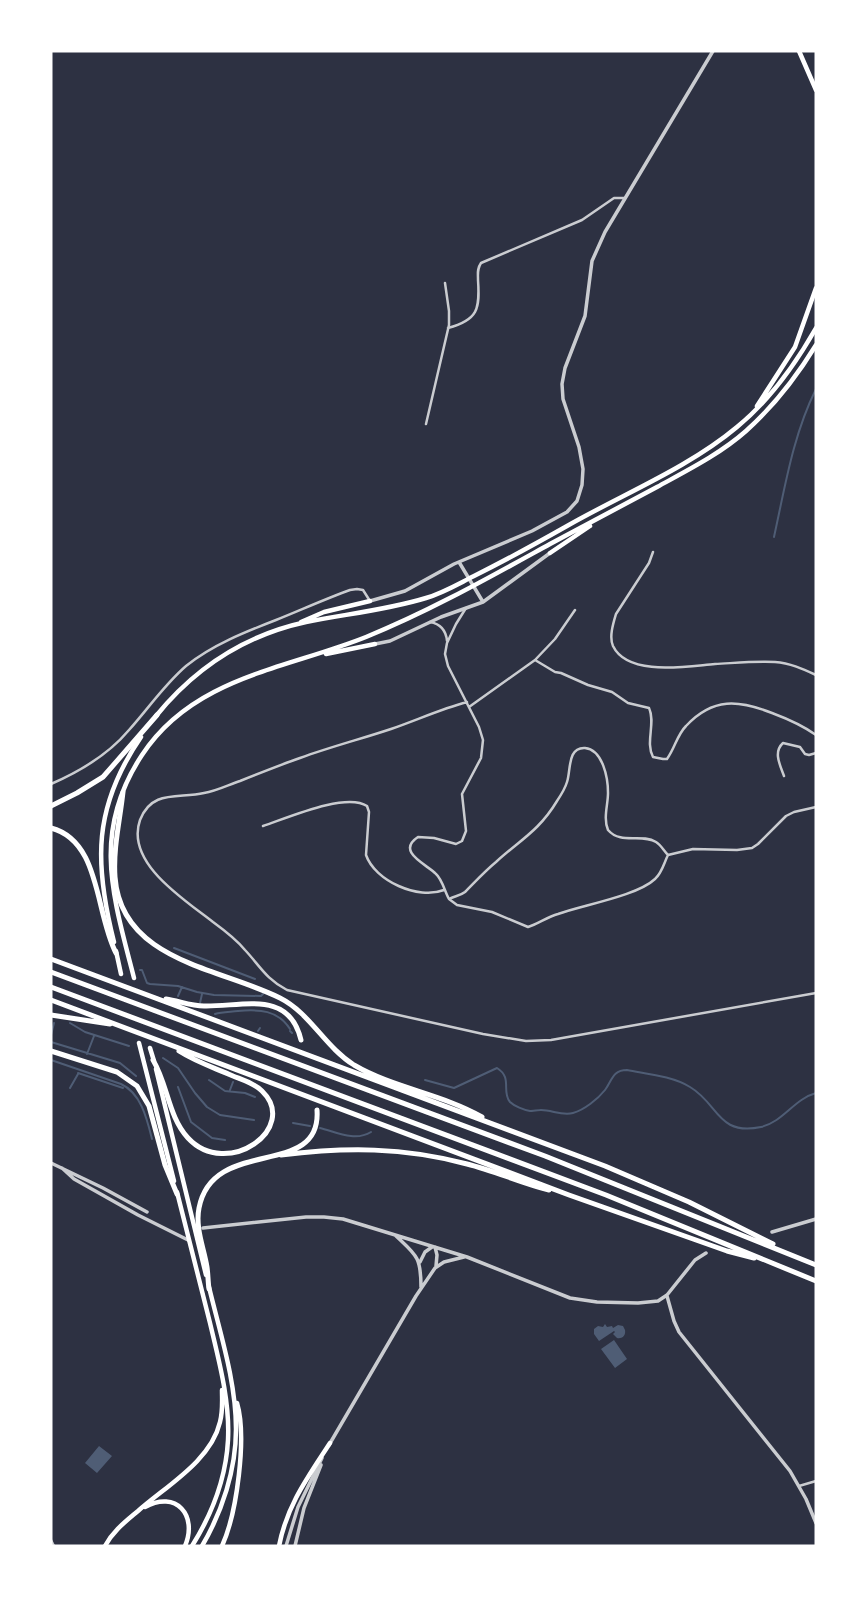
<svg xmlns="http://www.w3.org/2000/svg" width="867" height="1597" font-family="'Alegreya Sans',sans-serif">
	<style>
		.water { fill: #4f5d75 }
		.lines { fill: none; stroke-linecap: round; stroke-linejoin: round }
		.stream { stroke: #4f5d75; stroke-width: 2 }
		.minor { stroke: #caccd0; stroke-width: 2.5 }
		.tertiary { stroke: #caccd0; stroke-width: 3.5 }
		.trunk { stroke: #fff; stroke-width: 4.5 }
		.motorway { stroke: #fff; stroke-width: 5 }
	</style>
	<rect width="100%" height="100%" fill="#2d3142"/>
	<path class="water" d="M605 1324 607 1327 612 1326 613 1328 618 1325 623 1326 625 1330C626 1336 622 1339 617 1338L613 1334 615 1332 614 1331 599 1341 594 1334V1329L598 1326 603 1327Z
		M614 1340 627 1359 615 1368 601 1349Z
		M99 1446 112 1456 97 1473 85 1463Z"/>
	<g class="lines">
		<path class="stream" d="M774 537C785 487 793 435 816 389
			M174 948 255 979
			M140 970H142L147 983 150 984 178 986 197 992 214 995 261 996 263 994
			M178 996 182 987
			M200 1003 202 994
			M215 1014C222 1012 230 1012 238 1011 259 1009 278 1010 290 1029
			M70 1023 85 1032 129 1046
			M258 1031 260 1028
			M290 1031 292 1033
			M51 1035 54 1023
			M51 1042 120 1063 136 1076
			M87 1054 94 1036
			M163 1058 178 1068 195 1093 207 1107 220 1115 254 1120
			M51 1060 121 1084C141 1093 147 1119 152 1139
			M78 1073 123 1088
			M209 1080 225 1091 245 1093 255 1097
			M425 1080 454 1088 497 1068C513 1078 501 1091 510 1102 514 1106 524 1110 530 1111 532 1111 539 1110 541 1110 552 1110 562 1116 573 1113 584 1110 598 1099 605 1090 612 1081 612 1070 627 1070 647 1074 672 1076 690 1087 719 1104 717 1136 761 1127 783 1122 794 1099 816 1093
			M178 1087 191 1122 212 1138 225 1140
			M70 1088 78 1074
			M230 1090 233 1082
			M293 1123 310 1126
			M320 1128C336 1132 355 1142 371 1132"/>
		<path class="minor" d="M448 328C478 320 480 309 478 280 478 273 477 269 481 263L582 220 614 198H624
			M426 424 449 325V311L445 283
			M653 552 649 563 616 614C613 624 609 637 613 646 628 677 688 666 715 664 735 663 755 661 775 662 790 663 803 669 816 675
			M466 608 456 624 447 643 445 654 448 666 479 727 483 740 481 758 462 794 466 831 462 841 456 844 434 838 418 837C395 852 428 865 436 874 442 879 445 892 449 899 454 896 460 896 465 892 475 882 485 871 496 862 520 840 539 831 557 801 561 795 565 789 567 782 571 771 567 747 585 748 603 750 608 778 608 793 608 805 603 818 608 830 621 845 641 833 656 842 661 845 664 851 668 855L693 849 737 850 752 848 758 844 786 816 794 812 816 807
			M430 622C441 624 446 630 447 641
			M535 660 555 639 575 610
			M467 702C441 709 417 720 391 729 361 739 330 747 300 758 280 765 260 773 240 781 228 785 217 791 204 793 179 799 152 789 140 820 125 863 185 900 213 922 224 930 236 939 245 950 260 966 266 979 287 990L483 1034 526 1041 551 1040 816 993
			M469 707 535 660 555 672 561 673 588 685 612 692 628 703 649 708C656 723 645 742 653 757L663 759H667C675 748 677 735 686 726 713 697 739 700 772 713 788 719 802 725 816 735
			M784 776C780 765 773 752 783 743L800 747 805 754 809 755 816 753
			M51 784C81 771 108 755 129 730 148 709 164 685 186 666 212 645 245 632 276 620 301 610 325 599 350 590L357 589 363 590 370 601
			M263 826C287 818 346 792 367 806L369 812 366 855C375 881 418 900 444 890
			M449 899 457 905 492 912 528 927C538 924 547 917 558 914 583 905 637 896 655 879 662 873 664 863 668 855
			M799 1486 816 1481
			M51 1540 54 1546"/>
		<path class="tertiary" d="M459 562 483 602
			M370 601 405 591 454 564 532 531 567 512 577 501 582 485 583 469 579 447 563 399 562 384 565 368 585 316 592 261 605 232 713 51
			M375 644 390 641 441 617 483 602 550 553
			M51 1163 103 1188 147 1212
			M62 1168 74 1179 138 1215 188 1240
			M203 1228 306 1217H324L343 1219 467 1257 570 1298 597 1302 638 1303 658 1301 667 1295 695 1260 706 1253
			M772 1232 816 1219
			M395 1235C416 1255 421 1256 421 1287
			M435 1247 437 1255 436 1266
			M420 1262 425 1252 432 1247
			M667 1296 674 1321 679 1332 790 1471 806 1499 816 1523
			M329 1445 416 1296 435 1268 444 1262 464 1257
			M286 1546 298 1507 322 1458
			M295 1546 304 1508 321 1465"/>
		<path class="trunk" d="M799 51 816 90
			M757 406 795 347 816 288
			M550 553 590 526
			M301 622 324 612 370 601
			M326 654 375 644
			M156 716C195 668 246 635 306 622 346 614 387 610 426 598 443 593 458 584 474 576 506 560 537 543 567 526 623 494 688 468 737 427 770 400 795 365 816 328
			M114 942C94 863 93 807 141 737
			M116 951 121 974
			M134 978C113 896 91 832 142 755 193 677 286 669 366 637 430 611 490 577 550 544 586 525 621 506 657 487 688 470 720 454 746 431 774 406 797 376 816 345
			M139 1043 174 1181
			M150 1048 154 1061
			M156 1069 206 1275
			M177 1192C188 1236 199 1280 210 1323 219 1361 230 1401 228 1440 226 1478 212 1514 192 1546
			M145 1507C176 1490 198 1515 185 1546
			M105 1546C113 1531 125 1522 138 1511 166 1486 211 1461 220 1422 223 1411 222 1400 222 1390
			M202 1546C222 1512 236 1470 236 1429 236 1381 220 1333 209 1287
			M222 1546C237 1513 247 1437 237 1403
			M279 1546C287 1505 308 1477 330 1443"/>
		<path class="motorway" d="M123 792C120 820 113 848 115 877 121 961 220 968 280 998 310 1013 325 1047 354 1065 393 1088 442 1094 482 1117
			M51 806 77 793 103 777 157 715
			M51 828C101 841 95 913 116 953
			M51 959 605 1166 689 1202 773 1244
			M51 972 545 1156 816 1265
			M51 987 606 1195 816 1281
			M166 999C179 1001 191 1006 204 1006 242 1007 289 989 301 1040
			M51 1000 569 1195 727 1251 754 1258
			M51 1015 110 1024
			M51 1051 117 1072 137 1086 149 1106 165 1165 177 1194
			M153 1060C168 1085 168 1116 188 1138 227 1180 300 1128 262 1091 254 1083 243 1080 233 1076 215 1068 196 1062 179 1051
			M281 1155C346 1147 403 1147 467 1164 495 1171 521 1183 549 1190
			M209 1289C208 1282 208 1274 207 1267 204 1248 195 1228 199 1208 213 1135 322 1180 317 1110"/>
	</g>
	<rect width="867" height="1597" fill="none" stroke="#ffffff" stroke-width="105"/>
</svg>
